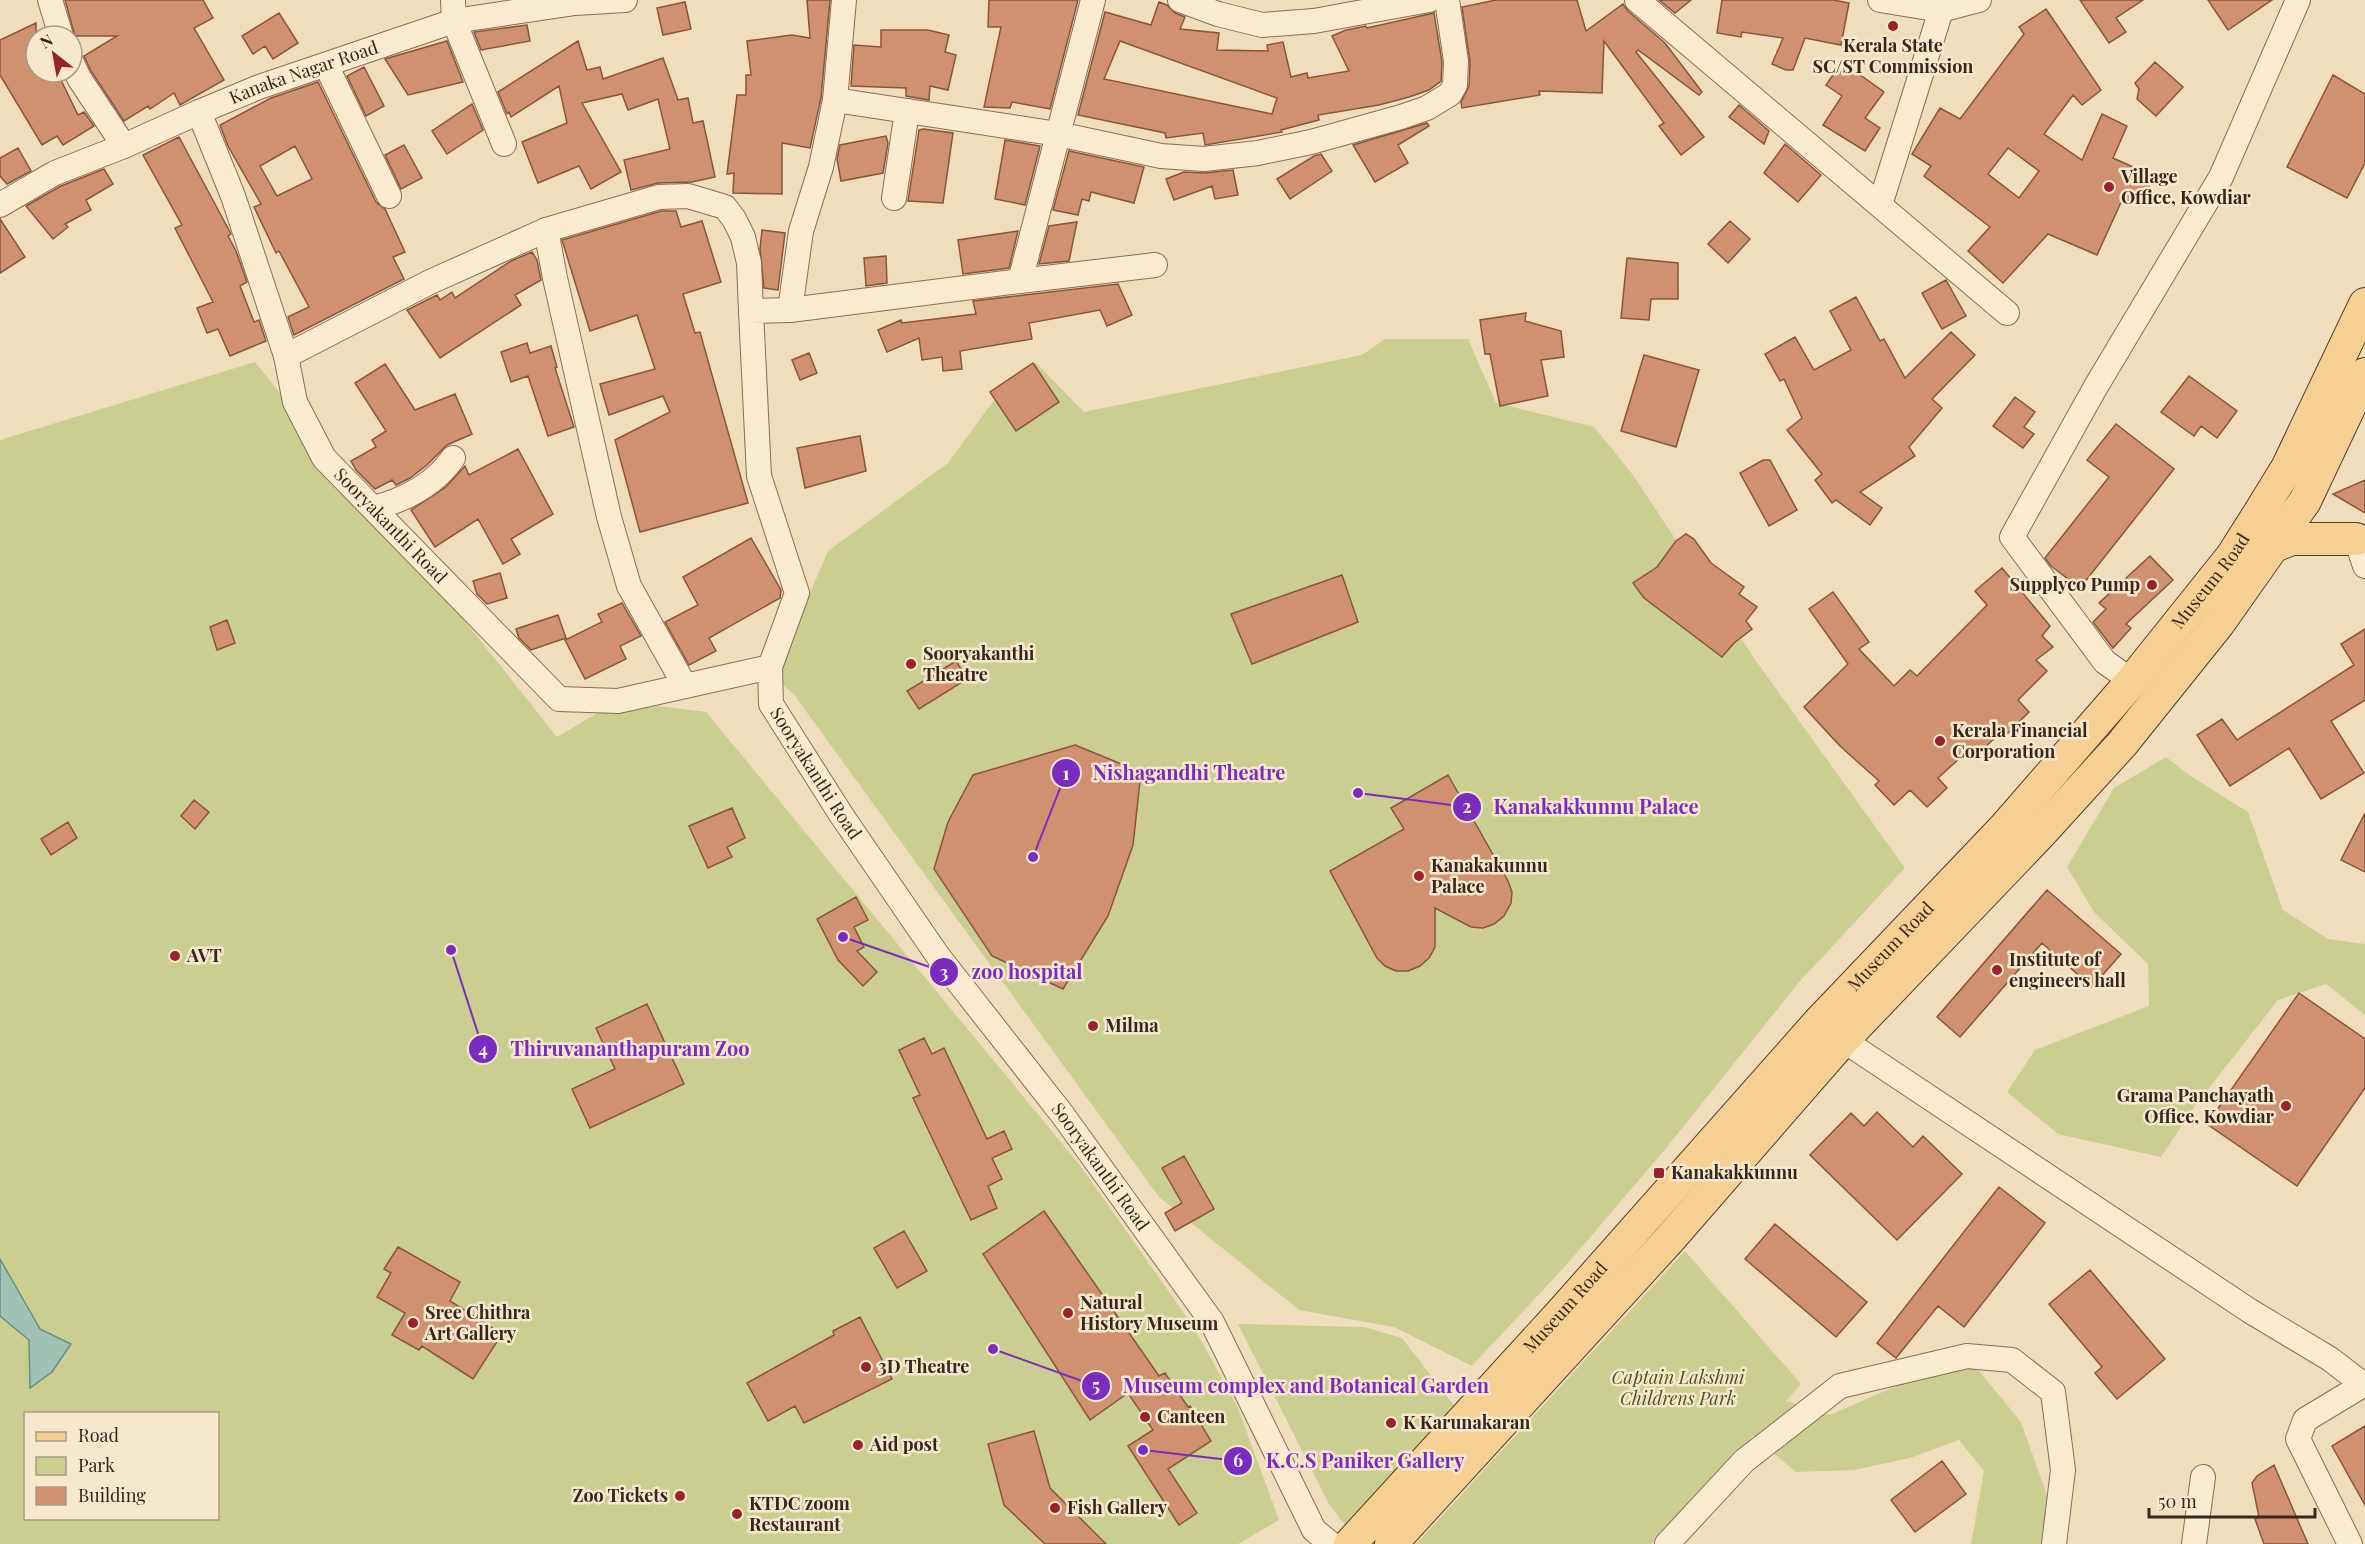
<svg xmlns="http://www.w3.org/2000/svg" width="2365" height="1544" font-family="'Playfair Display',serif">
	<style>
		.green { fill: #cbce91; fill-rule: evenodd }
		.water { fill: #a1c1b5; stroke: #688f82; stroke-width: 1.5 }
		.building { fill: #d09171; stroke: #89543a; stroke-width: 1.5; fill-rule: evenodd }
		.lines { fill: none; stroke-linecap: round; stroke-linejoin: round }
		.minor-casing { stroke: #886d55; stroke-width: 26 }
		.major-casing { stroke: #553b2a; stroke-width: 34 }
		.minor { stroke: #faebd0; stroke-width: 24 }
		.major { stroke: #f6d092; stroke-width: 32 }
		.poi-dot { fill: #9a222c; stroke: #f7e8cd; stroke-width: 2 }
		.labels { text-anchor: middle; stroke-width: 5; stroke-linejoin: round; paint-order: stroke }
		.poi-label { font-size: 18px; font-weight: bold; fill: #37261b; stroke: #f7e8cd; text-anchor: start }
		.street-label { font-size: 18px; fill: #37261b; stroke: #f7e8cd }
		.park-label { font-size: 18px; font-style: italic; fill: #4b5420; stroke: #f7e8cd }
		.leader { fill: none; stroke: #7b2cbf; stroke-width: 2 }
		.callout-dot { fill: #7b2cbf; stroke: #f7e8cd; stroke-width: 2 }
		.mark-label { font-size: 18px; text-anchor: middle; font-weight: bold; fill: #fff }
		.callout-label { font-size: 20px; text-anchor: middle; font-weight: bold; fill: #7b2cbf; stroke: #f7e8cd; stroke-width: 5; stroke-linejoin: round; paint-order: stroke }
	</style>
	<rect width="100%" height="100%" fill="#f0ddbd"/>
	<path class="green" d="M1385 339H1468L1496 403 1594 427 1633 475 1756 661 1905 868 1800 981 1667 1147 1569 1262 1472 1366 1394 1327 1299 1310 1159 1197 795 696 774 676 828 551 948 463 997 396 1036 363 1084 412 1362 355Z
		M255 362 472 630 557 737 618 701 706 712 1079 1164 1193 1326 1238 1408 1279 1520 1238 1544H0V440ZM26 1414H218V1518H26Z
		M2166 757 2192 777 2248 812 2283 910 2328 939 2365 944V1015L2326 984 2278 1000 2195 1106 2161 1157 2058 1134 2007 1092 2035 1050 2149 1006 2148 964 2094 912 2067 867 2114 788Z
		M1685 1251 1801 1384 1786 1401 1830 1415 1928 1372 1974 1365 2021 1422 2050 1504 2043 1544H1971L1984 1471 1959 1440 1910 1458 1854 1470 1796 1472 1753 1436 1652 1544H1416Z
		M1238 1324 1364 1327 1402 1338 1460 1413 1348 1529 1329 1504Z"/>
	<path class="water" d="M0 1259 40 1329 71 1344 52 1372 30 1388 29 1340 0 1316Z"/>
	<path class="building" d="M65 0H203L213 18 194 28 224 80 180 105 174 93 150 109 148 106 124 121 91 71 84 56 117 36H75Z
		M807 0H830L821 98 810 148 782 143V194L733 193 734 173 727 174 737 95H746V75H751L747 41 792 35 810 38Z
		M989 0H1078L1050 109 1012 102 1010 108 984 107 1001 27H988Z
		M1496 0H1577L1586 31 1623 4 1628 11 1665 43 1702 92 1699 95 1638 50 1636 52 1704 137 1681 155 1659 126 1664 123 1604 41 1602 93 1539 91 1540 95 1462 108 1461 102 1469 86 1470 62 1462 7Z
		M1659 0H1691L1675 13Z
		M1722 0H1833L1849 3 1841 45 1805 38 1793 70H1786L1772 64 1783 38 1742 32 1741 37 1717 33Z
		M2080 0H2143L2116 18 2126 32 2109 43Z
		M2208 0H2272L2228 30Z
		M685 2 691 29 663 35 657 8Z
		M1159 2 1167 5 1175 13 1185 17 1180 29 1219 33 1217 50 1268 51 1267 45 1283 42 1291 77 1307 73 1308 78 1349 71 1332 36 1346 30 1366 26 1367 28 1434 13 1442 62 1441 81 1429 90 1409 97 1379 105 1318 115 1319 120 1281 130 1282 132 1205 145 1203 133 1166 138 1165 133 1078 115 1105 12 1151 25ZM1120 41 1277 98 1272 114 1104 79Z
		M2046 9 2101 90 2082 105 2073 95 2044 134 2082 160 2102 114 2127 126 2113 158 2153 176 2140 206 2123 198 2097 255 2048 234 2003 283 1968 251 1990 227 1924 176 1931 166 1912 154 1940 108 1960 119 2024 34 2019 27ZM2008 148 2039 171 2019 198 1988 174Z
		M279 13 298 43 273 59 265 46 253 54 242 36Z
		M36 23V72H57L78 115 84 112 94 126 63 145 57 136 42 145 0 75V40Z
		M527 25 530 41 481 50 474 32Z
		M881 30H928L949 35 945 52 956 55 948 90 930 86 929 100 906 96V88L851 86 854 45 881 47Z
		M447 41 463 82 408 95 385 59Z
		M578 41 587 70 600 67 603 79 663 58 678 100 688 98 693 123 703 121 715 177 692 182 658 183 631 190 624 160 670 149 658 99 628 110 622 94 582 103 621 172 591 189 579 166 538 183 522 142 567 123 559 86 511 117 509 112 507 114 498 92Z
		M1842 62 1884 92 1865 118 1880 128 1865 151 1823 125 1842 96 1826 85Z
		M2155 62 2183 87 2156 116 2137 99 2139 89 2135 83Z
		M364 67 384 106 366 116 347 76Z
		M2333 75 2365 94V163L2347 198 2287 167Z
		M318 82 376 202 385 209 405 252 393 257 404 279 294 335 288 317 309 307 279 251 276 253 254 207 261 204 228 146 220 125 271 98ZM295 146 312 179 277 196 260 166Z
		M472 104 483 130 447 154 432 131Z
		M1739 105 1769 131 1764 144 1729 117Z
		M1427 123 1429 126 1398 145 1408 163 1375 182 1353 145Z
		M923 129 953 133 943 203 908 201 919 130Z
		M886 136 888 143 883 173 841 181 837 159 840 145Z
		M179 137 230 232 231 234 228 236 236 251 247 282 240 286 254 322 259 320 266 341 230 356 218 329 207 333 197 308 213 302 175 228 182 225 143 155Z
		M1005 140 1040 146 1025 205 995 199Z
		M1785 144 1821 175 1798 202 1764 173Z
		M404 145 422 178 401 189 385 155Z
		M18 148 31 171 7 184 0 176V158Z
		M1069 151 1144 167 1134 203 1091 192 1089 201 1082 199 1078 215 1053 210Z
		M1321 154 1332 171 1290 199 1277 179 1314 156Z
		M104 169 113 184 86 200 91 210 65 224 68 227 53 239 26 206 61 186Z
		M1233 170 1238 195 1215 199 1212 186 1174 200 1166 179 1184 172 1205 173Z
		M661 211H676L681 227 702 221 721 282 683 294 695 333 700 332 748 503 640 532 615 440 670 412 663 396 609 415 600 384 655 369 637 315 590 331 562 240Z
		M0 219 25 257 0 273Z
		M1730 221 1750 239 1728 263 1708 244Z
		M1077 222 1069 261 1039 264 1049 226Z
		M762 230 785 233 778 290 764 288 760 249Z
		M1018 231 1009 268 963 274 958 240Z
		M532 252 537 260 541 280 515 295 521 305 440 358 407 310 437 295 440 300 452 292 455 298 511 261Z
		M886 256 887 283 866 286 864 258Z
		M1627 258 1678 263V299H1651L1649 320 1621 318Z
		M1946 280 1966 316 1942 329 1922 293Z
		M1118 284 1132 315 1107 326 1100 310 1029 323 1032 339 960 351 962 369 943 371 942 357 922 360 919 338 887 352 878 330 901 320 902 323 976 314 973 301Z
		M1856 297 1880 341 1884 339 1905 378 1951 332 1975 355 1932 399 1942 408 1909 447 1915 456 1860 492 1882 508 1870 525 1836 500 1832 503 1815 480 1822 474 1787 430 1802 418 1784 379 1780 381 1765 354 1795 337 1814 370 1851 350 1830 311Z
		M1526 313 1525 321 1561 331 1564 357 1541 360 1548 396 1500 406 1490 354H1485L1480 320Z
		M527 343 530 353 551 346 557 367 555 368 574 427 548 436 528 376 511 382 501 352Z
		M809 353 817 373 800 380 792 360Z
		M1644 355 1699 370 1676 447 1621 431Z
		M1033 363 1059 402 1016 431 990 392Z
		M385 364 415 410 455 394 472 434 447 445 427 465 410 478 396 485 392 480 375 489 356 470 351 461 376 447 372 440 386 431 355 383Z
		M2189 376 2237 411 2217 438 2201 426 2194 436 2161 412Z
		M2015 397 2035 412 2024 427 2034 434 2023 448 1993 426Z
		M2116 424 2174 469 2080 588 2051 566 2045 558 2109 477 2087 460Z
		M860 436 866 471 805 488 797 448Z
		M518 449 553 514 511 539 520 554 503 564 478 519 435 547 411 510 446 487 465 466 469 475Z
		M1763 460H1770L1797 510 1769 526 1740 473Z
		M2365 480V513L2333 494Z
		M1686 534 1694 539 1711 563 1744 587 1739 594 1757 607 1746 621 1752 629 1734 643 1722 657 1644 598 1633 583 1657 567 1676 541Z
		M751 538 781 590 780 598 709 638 716 651 689 665 665 622 698 605 683 577Z
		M2150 556 2173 580 2126 624 2131 628 2113 648 2093 622 2106 609 2099 603Z
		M2002 568 2050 626 2042 636 2053 647 2036 660 2047 671 2018 700 2029 712 2004 737 2000 733 1978 754 1972 747 1938 778 1947 788 1927 807 1910 790 1894 805 1875 785 1879 781 1840 746 1804 707 1848 664 1809 609 1833 592 1869 642 1859 649 1894 686 1910 670 1917 676 1987 605 1975 591Z
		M500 573 507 598 487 604 477 594 473 581Z
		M1342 575 1358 622 1252 664 1231 614Z
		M622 603 641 636 620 646 626 659 585 679 565 640 602 622 598 614Z
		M558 615 566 638 531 650 519 638 516 629Z
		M227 620 235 643 217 650 210 627Z
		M2365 629V700L2331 721 2364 773 2321 799 2289 748 2230 786 2197 735 2222 719 2237 740 2354 665 2341 644Z
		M956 661 967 679 919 709 907 691Z
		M1075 745 1141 772 1133 845 1108 916 1063 989 992 956 934 869 948 822 973 775Z
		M1448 775 1508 881 1512 892 1511 903 1504 916 1494 924 1483 928 1471 927 1435 908V947L1429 958 1420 966 1408 971H1396L1385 966 1377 958 1330 871 1404 829 1391 808Z
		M194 800 209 812 195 829 181 816Z
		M732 808 745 838 727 847 732 857 708 868 689 826Z
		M2365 813V872L2341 860Z
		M68 822 77 838 51 855 41 839Z
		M2047 890 2121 954 2092 987 2042 943 1960 1037 1937 1017Z
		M856 897 868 920 854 927 864 947 857 951 877 972 863 986 838 960 817 919Z
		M2299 993 2365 1039V1088L2297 1186 2207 1124Z
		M647 1004 684 1084 590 1128 572 1089 615 1069 596 1028Z
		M924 1038 932 1054 944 1048 987 1139 1004 1131 1012 1149 992 1158 1002 1179 988 1186 997 1208 971 1220 913 1098 920 1095 899 1050Z
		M1877 1112 1913 1147 1923 1136 1962 1174 1897 1240 1810 1155 1851 1113 1864 1126Z
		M1184 1156 1214 1209 1175 1231 1165 1213 1182 1203 1162 1168Z
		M1999 1187 2045 1223 1964 1327 1938 1306 1896 1358 1877 1343Z
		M1044 1211 1159 1376 1165 1373 1188 1407 1190 1406 1211 1441 1168 1469 1197 1513 1179 1525 1128 1446 1153 1430 1128 1393 1090 1420 983 1254Z
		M1775 1224 1867 1302 1836 1337 1745 1259Z
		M904 1231 927 1271 897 1288 874 1248Z
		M398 1247 460 1282 450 1301 502 1334 473 1379 422 1346 419 1350 392 1335 405 1313 377 1297 391 1273 384 1269Z
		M2090 1270 2165 1359 2117 1399 2095 1373 2102 1367 2049 1304Z
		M860 1317 892 1379 804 1423 795 1406 768 1421 747 1383 834 1335 833 1331Z
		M2365 1426V1505L2332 1446Z
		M1034 1431 1050 1488 1106 1544H1045L1004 1505 988 1444Z
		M1942 1461 1966 1494 1915 1532 1891 1500Z
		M2274 1465 2308 1544H2264L2255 1519 2259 1517 2252 1483 2257 1476Z"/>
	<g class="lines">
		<defs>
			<g id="minor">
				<path d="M50 0 61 36"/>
				<path d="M453 0 454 21 504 144"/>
				<path d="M1180 0 1218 14 1262 25 1314 21 1429 0"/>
				<path d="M1637 0 2007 313"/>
				<path d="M1880 0 1941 10 1979 0"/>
				<path d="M72 63 79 78 124 146"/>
				<path d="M326 65 389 196"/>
				<path d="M835 100 1058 134 1161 156 1204 159 1258 153 1311 142 1401 117 1427 108 1450 94 1455 85 1456 61 1447 0"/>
				<path id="s1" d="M199 112 233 196 286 356 295 402 324 458 559 699 618 701 770 667 771 704 842 816 938 956 1062 1114 1212 1322 1314 1530 1331 1544"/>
				<path d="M894 198 907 111"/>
				<path id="s2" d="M0 205 55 173 124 146 199 112 259 87 454 21 575 3 625 0"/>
				<path d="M1880 205 1941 10"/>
				<path d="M546 230 555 278 609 517 629 586 685 686"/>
				<path d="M1020 281 1155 265"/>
				<path d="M790 310 801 231 821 167 835 100 844 0"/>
				<path d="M286 356 430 282 546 230 659 197 688 196 725 207 734 219 743 237 749 263 751 311"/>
				<path d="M374 508C404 500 434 485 453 458"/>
				<path d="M2356 539 2365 566"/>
				<path d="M770 667 797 593 759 476 751 311 790 310 1020 281 1093 0"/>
				<path d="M2132 681 2105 662 2012 537 2095 388 2221 177 2298 0"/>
				<path d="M1843 1040 2250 1311 2330 1359 2365 1386"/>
				<path d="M1667 1544 1744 1461 1840 1386 1967 1356 2012 1360 2053 1392 2063 1470 2054 1544"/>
				<path d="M2194 1544 2203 1477"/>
				<path d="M2350 1544 2298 1439 2305 1420 2363 1385"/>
			</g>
			<g id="major">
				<path d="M2274 546 2292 539H2356"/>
				<path id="s3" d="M1350 1544 1562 1312 1819 1022 2005 827 2132 681 2232 556 2258 515 2287 468 2365 304"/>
				<path d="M1391 1544 1668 1241 1843 1040 2039 835 2122 744 2219 623 2305 501 2365 374"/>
			</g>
		</defs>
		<use href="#minor" class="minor-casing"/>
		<use href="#major" class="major-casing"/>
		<use href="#minor" class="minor"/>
		<use href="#major" class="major"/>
	</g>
	<g class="poi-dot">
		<circle cx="1893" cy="26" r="6"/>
		<circle cx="2109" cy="187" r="6"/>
		<circle cx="2152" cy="585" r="6"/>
		<circle cx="911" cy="664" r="6"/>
		<circle cx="1940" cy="741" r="6"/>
		<circle cx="1419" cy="876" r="6"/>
		<circle cx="175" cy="956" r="6"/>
		<circle cx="1997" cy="970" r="6"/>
		<circle cx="1093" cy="1026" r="6"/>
		<circle cx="2286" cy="1106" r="6"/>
		<rect x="1653" y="1167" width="12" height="12" rx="3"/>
		<circle cx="1068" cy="1313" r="6"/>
		<circle cx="413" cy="1323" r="6"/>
		<circle cx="866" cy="1367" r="6"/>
		<circle cx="1145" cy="1417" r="6"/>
		<circle cx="1391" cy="1423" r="6"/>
		<circle cx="858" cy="1445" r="6"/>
		<circle cx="680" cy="1496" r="6"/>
		<circle cx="1055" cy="1508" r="6"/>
		<circle cx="737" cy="1514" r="6"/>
	</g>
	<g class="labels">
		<g class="poi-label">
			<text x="1893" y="52" text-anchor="middle">Kerala State<tspan x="1893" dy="21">SC/ST Commission</tspan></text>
			<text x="2121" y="183">Village<tspan x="2121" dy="21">Office, Kowdiar</tspan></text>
			<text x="2140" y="591" text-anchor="end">Supplyco Pump</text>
			<text x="923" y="660">Sooryakanthi<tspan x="923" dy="21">Theatre</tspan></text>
			<text x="1952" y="737">Kerala Financial<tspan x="1952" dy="21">Corporation</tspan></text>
			<text x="1431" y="872">Kanakakunnu<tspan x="1431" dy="21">Palace</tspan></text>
			<text x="187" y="962">AVT</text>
			<text x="2009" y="966">Institute of<tspan x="2009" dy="21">engineers hall</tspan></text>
			<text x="1105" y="1032">Milma</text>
			<text x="2274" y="1102" text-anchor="end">Grama Panchayath<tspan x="2274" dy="21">Office, Kowdiar</tspan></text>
			<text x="1671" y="1179">Kanakakkunnu</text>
			<text x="1080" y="1309">Natural<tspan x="1080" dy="21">History Museum</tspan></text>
			<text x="425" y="1319">Sree Chithra<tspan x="425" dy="21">Art Gallery</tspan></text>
			<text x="878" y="1373">3D Theatre</text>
			<text x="1157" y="1423">Canteen</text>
			<text x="1403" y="1429">K Karunakaran</text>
			<text x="870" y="1451">Aid post</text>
			<text x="668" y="1502" text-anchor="end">Zoo Tickets</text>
			<text x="749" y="1510">KTDC zoom<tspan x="749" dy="21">Restaurant</tspan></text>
			<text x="1067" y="1514">Fish Gallery</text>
		</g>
		<g class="street-label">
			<text dy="6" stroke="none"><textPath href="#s2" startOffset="332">Kanaka Nagar Road</textPath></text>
			<text dy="6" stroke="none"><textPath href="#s1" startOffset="464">Sooryakanthi Road</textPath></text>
			<text dy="6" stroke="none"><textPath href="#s3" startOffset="1292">Museum Road</textPath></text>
			<text dy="6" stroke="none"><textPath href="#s1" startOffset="1040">Sooryakanthi Road</textPath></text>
			<text dy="6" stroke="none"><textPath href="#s3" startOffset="806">Museum Road</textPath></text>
			<text dy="6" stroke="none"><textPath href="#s1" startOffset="1526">Sooryakanthi Road</textPath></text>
			<text dy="6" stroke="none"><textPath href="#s3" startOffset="320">Museum Road</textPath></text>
		</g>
		<g class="park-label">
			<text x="1678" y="1384">Captain Lakshmi<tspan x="1678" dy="21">Childrens Park</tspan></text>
		</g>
	</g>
	<path class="leader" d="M1033 857L1066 773M1358 793L1467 807M843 937L944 972M451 950L483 1049M993 1349L1096 1386M1143 1450L1238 1461"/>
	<g class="callout-dot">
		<circle cx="1033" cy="857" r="6"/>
		<circle cx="1358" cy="793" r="6"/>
		<circle cx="843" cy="937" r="6"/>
		<circle cx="451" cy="950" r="6"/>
		<circle cx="993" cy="1349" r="6"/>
		<circle cx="1143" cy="1450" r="6"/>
		<circle cx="1066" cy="773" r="15"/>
		<circle cx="1467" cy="807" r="15"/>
		<circle cx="944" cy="972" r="15"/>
		<circle cx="483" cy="1049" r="15"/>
		<circle cx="1096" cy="1386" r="15"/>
		<circle cx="1238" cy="1461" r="15"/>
	</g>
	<g class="mark-label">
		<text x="1066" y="780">1</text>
		<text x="1467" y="813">2</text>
		<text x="944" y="979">3</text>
		<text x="483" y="1056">4</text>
		<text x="1096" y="1392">5</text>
		<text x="1238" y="1467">6</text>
	</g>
	<g class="callout-label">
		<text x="1189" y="780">Nishagandhi Theatre</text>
		<text x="1596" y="814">Kanakakkunnu Palace</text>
		<text x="1027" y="979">zoo hospital</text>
		<text x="630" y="1056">Thiruvananthapuram Zoo</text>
		<text x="1306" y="1393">Museum complex and Botanical Garden</text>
		<text x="1365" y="1468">K.C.S Paniker Gallery</text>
	</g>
	<rect x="24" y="1412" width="195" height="108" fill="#f7e8cd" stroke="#aa9a86" stroke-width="1.5"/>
	<rect x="36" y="1432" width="30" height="9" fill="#f6d092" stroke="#aa9a86" stroke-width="1.5"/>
	<text x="78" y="1442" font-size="18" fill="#37261b">Road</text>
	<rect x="36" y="1457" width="30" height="18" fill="#cbce91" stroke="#aa9a86" stroke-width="1.5"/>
	<text x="78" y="1472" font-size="18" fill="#37261b">Park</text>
	<rect x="36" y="1487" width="30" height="18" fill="#d09171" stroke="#aa9a86" stroke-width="1.5"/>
	<text x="78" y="1502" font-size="18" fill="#37261b">Building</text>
	<g transform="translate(54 54) rotate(329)"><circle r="28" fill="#f7e8cd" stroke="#aa9a86" stroke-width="1.5"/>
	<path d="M0-4.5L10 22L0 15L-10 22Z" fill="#9a222c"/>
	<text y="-9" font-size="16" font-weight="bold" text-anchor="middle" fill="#37261b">N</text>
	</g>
	<path d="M2149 1508v9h166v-9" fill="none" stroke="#37261b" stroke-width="3"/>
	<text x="2158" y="1508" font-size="18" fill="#37261b" stroke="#f7e8cd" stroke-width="4.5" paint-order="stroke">50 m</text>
</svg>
